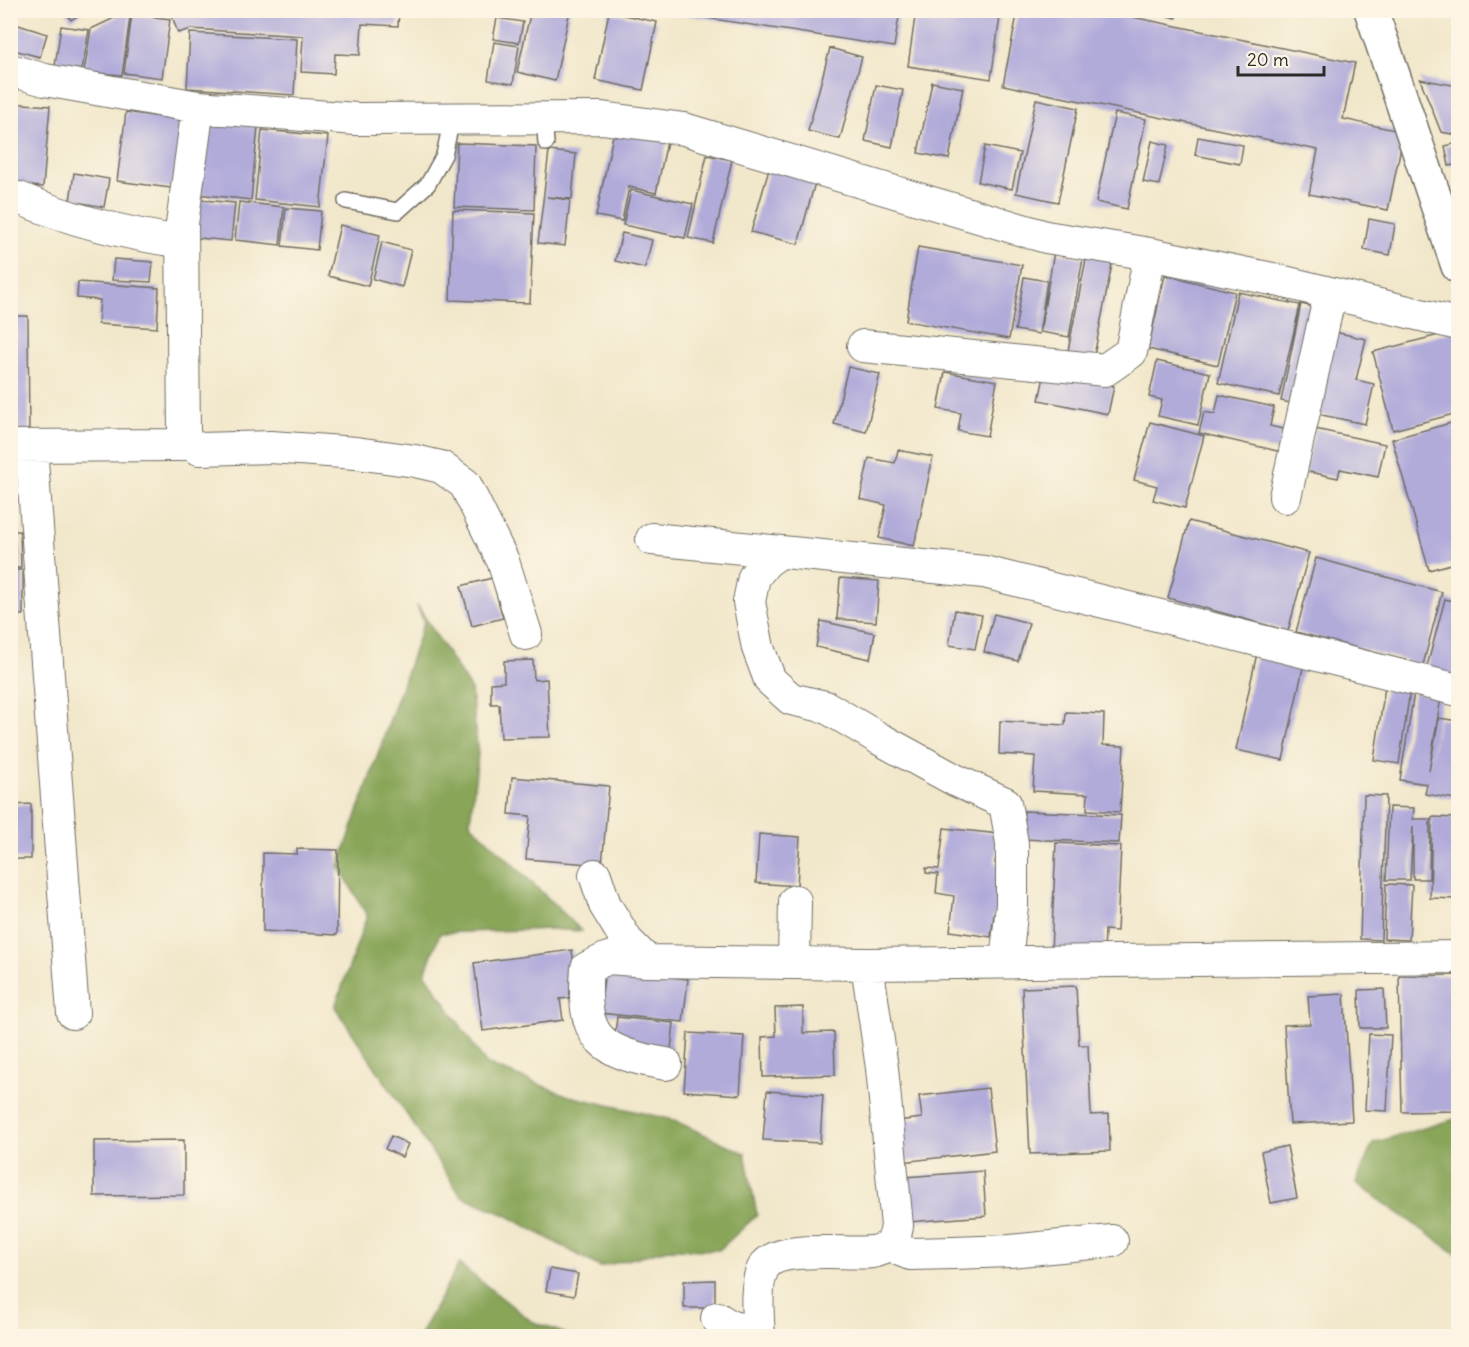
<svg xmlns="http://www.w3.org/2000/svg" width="1469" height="1347" font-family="Delius,sans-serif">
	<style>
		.forest { fill: #88a558; stroke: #5a6842; stroke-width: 1.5 }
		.building { fill: #b1abda }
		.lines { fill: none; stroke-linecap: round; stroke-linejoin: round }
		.service-casing { stroke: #706d63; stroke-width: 18 }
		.minor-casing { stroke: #706d63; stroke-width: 34 }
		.tertiary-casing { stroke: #706d63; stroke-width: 36 }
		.service { stroke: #fff; stroke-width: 15 }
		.minor { stroke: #fff; stroke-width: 32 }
		.tertiary { stroke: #fff; stroke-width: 33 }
	</style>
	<rect width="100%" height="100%" fill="#fcf5e5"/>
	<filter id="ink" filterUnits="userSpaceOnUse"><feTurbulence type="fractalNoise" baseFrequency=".0167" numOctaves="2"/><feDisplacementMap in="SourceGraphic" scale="12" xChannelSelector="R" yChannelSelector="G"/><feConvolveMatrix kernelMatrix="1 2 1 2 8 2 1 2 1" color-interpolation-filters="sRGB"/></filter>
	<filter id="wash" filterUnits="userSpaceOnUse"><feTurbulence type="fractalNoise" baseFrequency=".008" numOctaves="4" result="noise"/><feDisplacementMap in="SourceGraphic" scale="24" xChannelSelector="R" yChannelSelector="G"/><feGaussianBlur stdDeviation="1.35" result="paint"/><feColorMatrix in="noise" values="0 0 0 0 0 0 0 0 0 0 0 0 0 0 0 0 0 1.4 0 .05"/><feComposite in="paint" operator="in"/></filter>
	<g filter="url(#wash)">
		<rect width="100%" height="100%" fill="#f1e7ca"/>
		<path class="forest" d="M417 605 471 690 478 754 470 823 582 931 550 929 440 933 425 973 486 1064 569 1096 673 1120 745 1153 757 1215 719 1250 668 1249 600 1267 506 1215 461 1196 335 1007 367 916 339 866 424 622Z
			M1458 1118V1255L1356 1183 1373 1143Z
			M459 1264 531 1321 571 1336H419Z"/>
		<g id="blocks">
			<path class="building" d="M65 10H87L71 20Z
				M131 10 122 75 84 72 91 29Z
				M156 10H399L398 26 362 24 360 55 335 54 334 74 301 72 303 36 191 29 178 33 172 16 155 14Z
				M531 10H570L555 81 517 72Z
				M675 10H900L894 47 674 13Z
				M916 10H1001L991 79 908 66Z
				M1018 10H1099L1355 63 1343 119 1404 132 1388 210 1309 194 1318 150 1003 85Z
				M1155 10H1177L1176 18 1155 13Z
				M609 12 657 22 643 90 595 80Z
				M132 14 170 19 162 78 124 73Z
				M497 18 523 22 519 43 493 39Z
				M12 23 47 34 40 57 10 49Z
				M61 26 89 30 82 70 55 66Z
				M190 33 297 39 294 95 187 88Z
				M494 42 519 46 513 84 488 80Z
				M830 48 862 57 840 139 808 131Z
				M1420 79 1458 86V135L1441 132Z
				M932 82 963 88 949 159 918 153Z
				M876 85 903 90 892 147 865 141Z
				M1036 99 1078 108 1058 202 1016 193Z
				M10 103 50 106 43 187 10 184Z
				M126 112 188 121 178 189 117 181Z
				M1115 113 1146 119 1127 209 1096 202Z
				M205 121 258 126 251 200 197 194Z
				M615 126 668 137 656 193 629 187 622 221 596 216Z
				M262 130 328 136 320 207 255 200Z
				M1198 137 1243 145 1240 164 1195 155Z
				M1152 141 1168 145 1159 185 1143 182Z
				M457 143 536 146 534 210 454 207Z
				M1458 143V164L1449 166 1445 146Z
				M985 146 1020 153 1012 189 978 182Z
				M549 151 576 154 572 199 547 197 570 200 565 246 538 243Z
				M707 155 732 160 713 243 688 238Z
				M770 166 816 179 798 244 751 232Z
				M74 173 109 179 104 207 70 201Z
				M631 190 693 204 685 238 623 225Z
				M192 199 235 203 231 241 188 237Z
				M239 202 284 207 280 245 235 240Z
				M286 208 321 211 317 250 282 246Z
				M453 210 534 213 530 303 450 300Z
				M1369 219 1395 224 1390 255 1364 250Z
				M340 225 380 235 368 286 328 276Z
				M622 233 652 240 645 268 615 261Z
				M382 242 411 250 402 287 373 279Z
				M918 247 1022 265 1009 339 906 321Z
				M1054 252 1083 258 1069 337 1040 332Z
				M1087 254 1113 259 1093 361 1067 356Z
				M114 259 153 262 151 282 112 280Z
				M1165 275 1235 292 1218 365 1148 349Z
				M1024 277 1047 281 1039 334 1015 330Z
				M78 282 159 288 157 328 98 324 100 300 77 298Z
				M1238 292 1300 305 1279 396 1218 383Z
				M1301 304 1321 309 1300 405 1281 401Z
				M10 316H28L29 435H10Z
				M1458 330V413L1393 430 1373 352Z
				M1335 332 1366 339 1356 380 1374 384 1365 424 1317 414Z
				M1157 361 1210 373 1198 425 1158 416 1162 400 1149 397Z
				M848 367 880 374 866 432 834 424Z
				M945 372 997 381 987 436 958 431 961 413 938 409Z
				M1045 372 1114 386 1108 414 1039 400Z
				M1219 395 1274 407 1270 426 1287 430 1282 452 1199 433 1204 412 1215 414Z
				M1458 421V562L1429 570 1392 439Z
				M1150 422 1204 436 1185 508 1153 500 1157 486 1134 480Z
				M1315 429 1385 444 1378 477 1340 469 1338 478 1305 471Z
				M898 450 933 457 914 546 879 538 886 505 860 499 869 458 895 463Z
				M1189 521 1309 553 1288 631 1168 598Z
				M10 531H20L21 568H10Z
				M1316 558 1442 592 1423 665 1296 632Z
				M10 570H23V615H10Z
				M492 578 503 618 472 626 461 586Z
				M840 578 879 581 876 622 837 619Z
				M1445 599 1458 602V679L1426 670Z
				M955 610 982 615 975 649 949 645Z
				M994 614 1029 623 1018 661 984 652Z
				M821 621 875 633 870 659 816 647Z
				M1257 653 1304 663 1283 760 1236 750Z
				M533 660 534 680 547 679 550 737 501 738 499 704H491V683L504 682V661Z
				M1385 687 1410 691 1399 764 1374 760Z
				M1414 693 1441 697 1429 771 1439 718 1458 721V781L1455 799 1425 794 1427 784 1400 780Z
				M1066 712 1104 714 1103 745 1124 746 1120 812 1087 810 1088 794 1033 791 1035 756 999 754 1000 721 1065 725Z
				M512 777 609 786 602 865 526 859 530 816 509 814Z
				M10 789H13V805L31 804V859H10Z
				M1364 795 1386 796 1381 940 1360 939Z
				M1389 807 1414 808 1413 819H1430L1429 879H1413V826L1410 880H1386Z
				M1024 811 1121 815 1119 843 1022 839Z
				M1432 817 1458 818V899L1430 898Z
				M944 828 999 834 995 863 1007 864 1001 914H994L991 937 950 931 954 896 936 893 938 874 926 873V868L939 869Z
				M759 834 800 837 797 886 756 883Z
				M1056 843 1121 846 1117 931 1105 930 1104 955 1051 952Z
				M297 849 338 850 337 935 263 931V853L297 854Z
				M1386 884 1412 885 1409 940 1384 939Z
				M572 950 578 997 560 999 563 1020 483 1031 474 963Z
				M605 970 688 979 683 1022 600 1013Z
				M1458 975V1111L1402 1112 1399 976Z
				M1076 986 1079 1045H1088L1091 1115 1109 1114 1110 1151 1030 1154 1022 988Z
				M1384 989 1386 1028H1360L1359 990Z
				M1344 994 1352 1121 1290 1124 1284 1025 1310 1024 1308 996Z
				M803 1007V1033L834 1032 835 1075 763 1077 762 1037 776 1036 775 1008Z
				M617 1017 674 1023 671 1049 614 1042Z
				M688 1033 744 1036 740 1095 684 1091Z
				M1369 1034 1391 1035 1387 1111 1365 1110Z
				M988 1088 995 1151 902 1162 897 1121 922 1118 919 1096Z
				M767 1091 823 1095 820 1143 763 1140Z
				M391 1136 408 1144 402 1157 385 1149Z
				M184 1140V1195L94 1196V1141Z
				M1287 1146 1297 1198 1271 1203 1261 1152Z
				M983 1171 986 1216 908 1222 905 1177Z
				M550 1269 578 1274 574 1296 546 1291Z
				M715 1280V1308H684V1281Z"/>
		</g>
	</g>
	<g filter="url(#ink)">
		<use href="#blocks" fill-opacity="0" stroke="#706d63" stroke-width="1.5"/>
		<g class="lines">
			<defs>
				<path id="service" d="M544 118 546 143
					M346 201 398 211 428 184 444 155 452 119"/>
				<path id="minor" d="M10 70 45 80 198 107 356 119 602 118 684 129 1046 237 1150 254 1272 279 1458 324
					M19 198C70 220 127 234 182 242
					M863 346 1105 370 1131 352 1150 254
					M181 439 199 449 271 447 356 453 415 461 441 467 465 484 503 561 526 634
					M11 446 179 445 184 433 182 224 198 107
					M31 446 73 1013
					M1285 497 1330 294
					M652 539 984 572 1458 690
					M780 552 766 562 754 577 749 602 758 648 770 680 791 699 826 707 880 739 955 780 1005 803 1012 843V905L1006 962
					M595 875 605 905 627 941 647 961
					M794 963 795 901
					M666 1064C599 1052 581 1039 587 968L608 958 647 961 867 964 1458 957
					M890 1246 910 1254 953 1253 1010 1251 1112 1241
					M717 1318 731 1327 759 1332
					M759 1336C758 1318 754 1282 764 1267 778 1244 847 1255 872 1252 878 1251 885 1248 890 1246L895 1236 897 1226 882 1068 867 964"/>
				<path id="tertiary" d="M1371 10 1458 266"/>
			</defs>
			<use href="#service" class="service-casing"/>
			<use href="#minor" class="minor-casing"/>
			<use href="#tertiary" class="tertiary-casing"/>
			<use href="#service" class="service"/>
			<use href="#minor" class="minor"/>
			<use href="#tertiary" class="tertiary"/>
		</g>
	</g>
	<rect width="1469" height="1347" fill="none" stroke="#fcf5e5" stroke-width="36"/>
	<path d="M1238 66v9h86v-9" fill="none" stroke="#2b2b2b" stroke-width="3"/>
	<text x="1247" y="66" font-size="18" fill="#2b2b2b" stroke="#fcf5e5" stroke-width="4.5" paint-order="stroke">20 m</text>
</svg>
